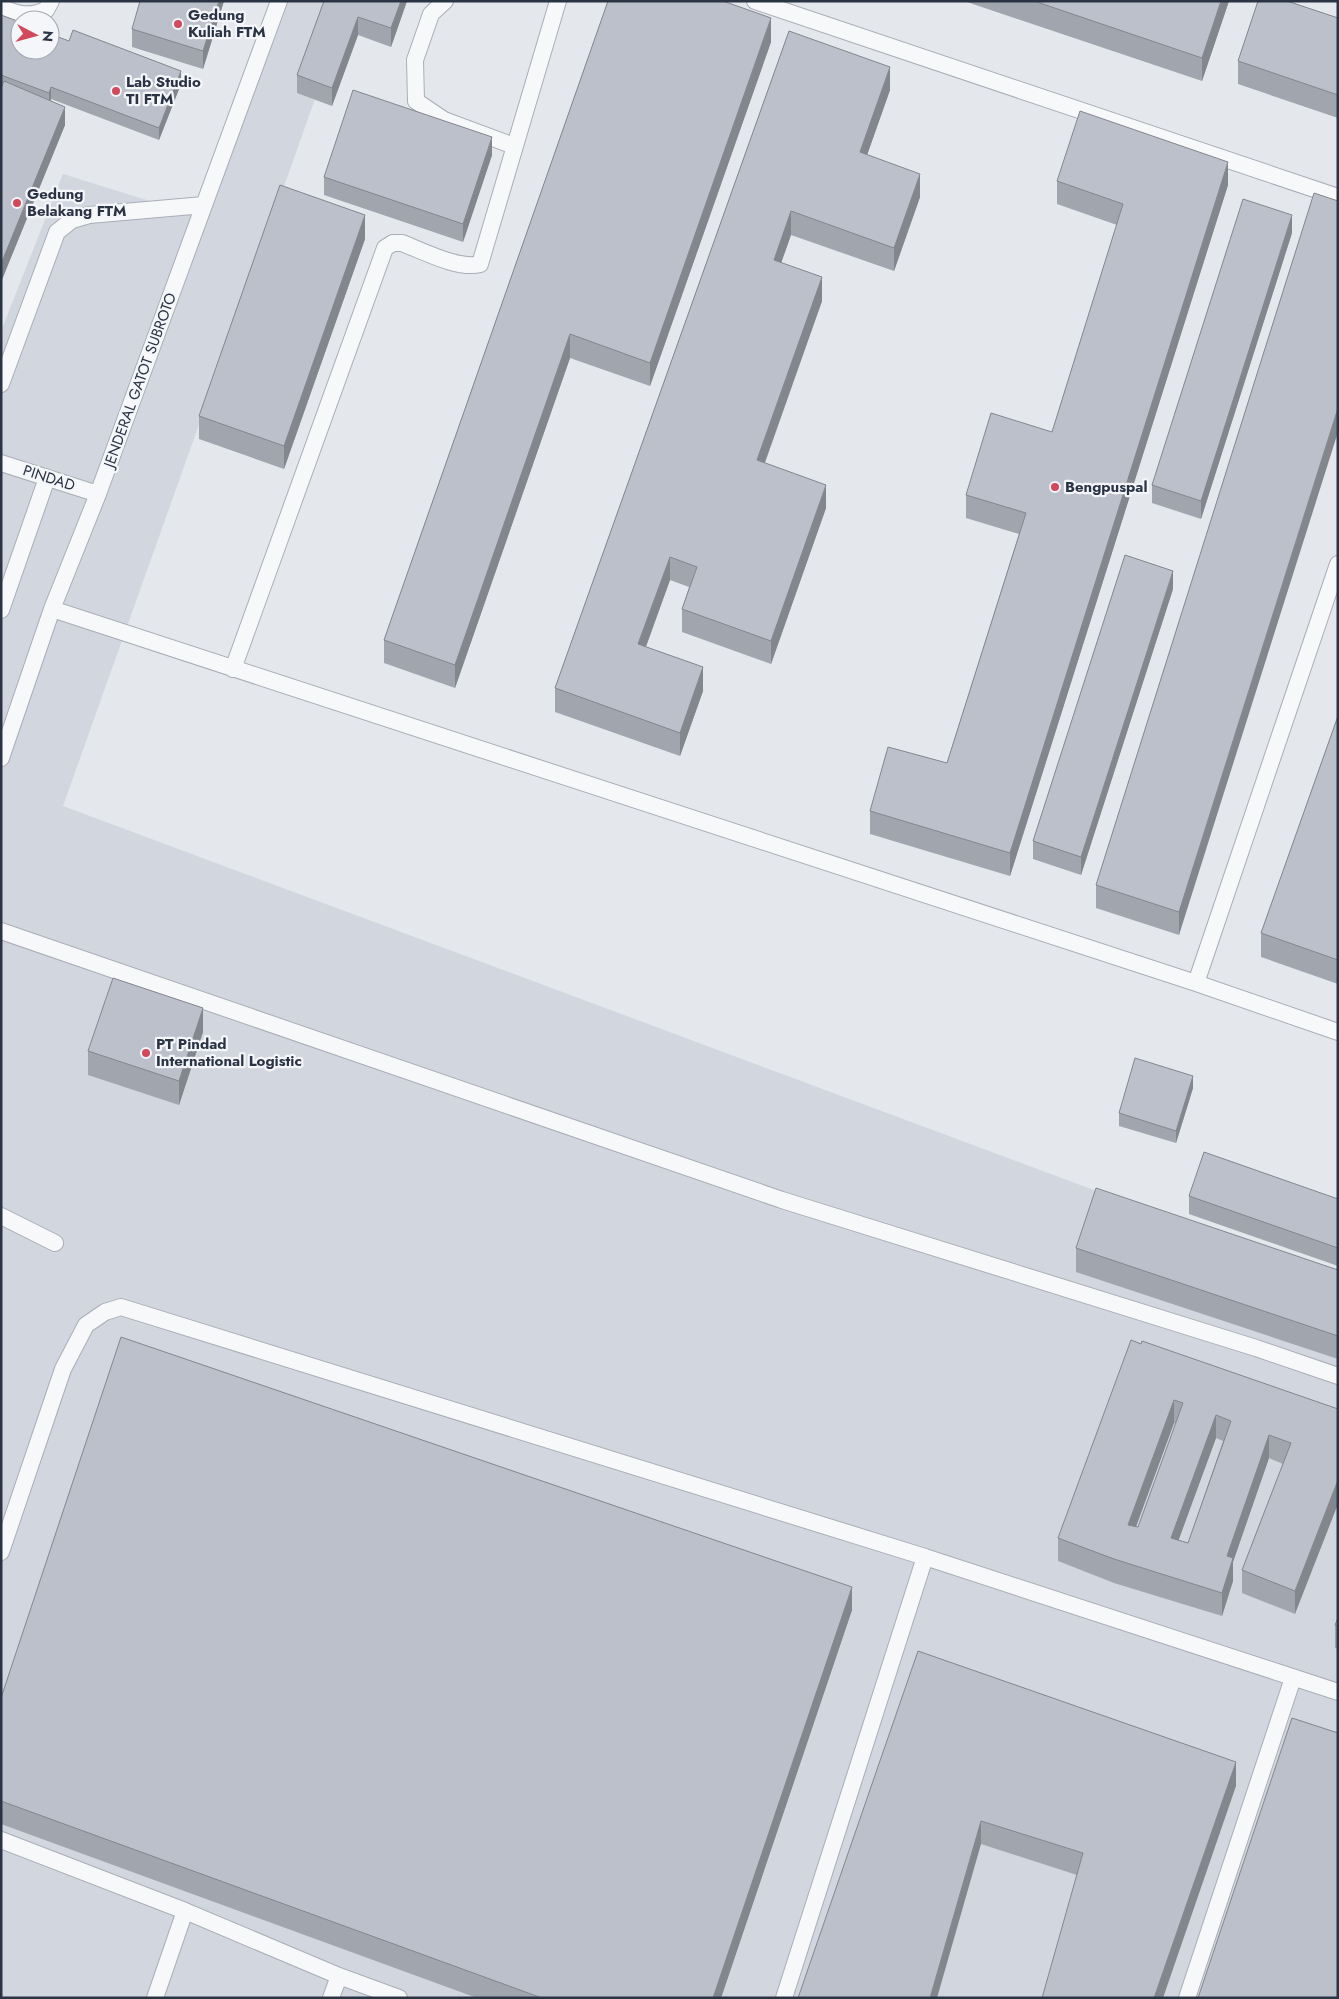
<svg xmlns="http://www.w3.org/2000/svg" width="1339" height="1999" font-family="Jost,sans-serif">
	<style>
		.built { fill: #d2d6de }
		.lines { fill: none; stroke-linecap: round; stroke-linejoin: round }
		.service-casing { stroke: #a9aeb7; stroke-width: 18 }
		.service { stroke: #f7f8fa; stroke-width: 16 }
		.wall { fill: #a1a5ae; fill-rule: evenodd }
		.shaded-wall { fill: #83868d }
		.building { fill: #bbc0ca; stroke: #83868d; fill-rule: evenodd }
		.poi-dot { fill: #d1495b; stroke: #f4f6f9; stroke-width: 2 }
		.labels { text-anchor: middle; stroke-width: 4.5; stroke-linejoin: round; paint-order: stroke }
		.poi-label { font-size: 15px; font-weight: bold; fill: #2b3445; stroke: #f4f6f9; text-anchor: start }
		.street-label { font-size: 15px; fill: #2b3445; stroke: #f4f6f9 }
	</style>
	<rect width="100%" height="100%" fill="#e4e7ec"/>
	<path class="built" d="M272 1H350L63 806 1338 1281V1998H1V331L63 174 198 216Z"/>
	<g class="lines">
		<defs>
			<path id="service" d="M445 1 431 14 415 60 416 101 444 120 514 146
				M755 1 1338 197
				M1 7C17 15 30 17 46 10L51 1
				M1 384 57 232 72 220 89 215 204 205
				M1 463 98 494
				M52 609 1196 983 1338 1032
				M1 610 47 478
				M233 669 385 248 393 243H402C423 251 459 270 480 264L558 1
				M1 758 52 609 98 494 279 1
				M1 931 782 1200 1256 1348 1338 1376
				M1196 983 1338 564
				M1 1216 55 1243
				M1 1552 63 1369 86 1325 105 1312 121 1307 925 1557 784 1998
				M925 1557 1338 1692
				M1 1840 185 1911 339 1976 399 1998
				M155 1998 185 1911
				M331 1998 339 1976
				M1187 1998 1293 1678"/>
		</defs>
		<use href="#service" class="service-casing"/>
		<use href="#service" class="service"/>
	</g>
	<path class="wall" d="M224 1 203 69 132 47V29Z
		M324 1H407L391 47 358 35 332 106 297 93V75Z
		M608 1 771 42 650 386 570 358 455 688 384 663V640Z
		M964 1H1229L1202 81Z
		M1 15 181 84 159 140 51 99V100L65 125 1 282Z
		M1338 18V118L1238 84V61Z
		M789 31 890 90 867 155 920 197 894 271 791 235 781 263 822 301 765 463 826 508 771 664 682 632V609L689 587 670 580 646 647 703 691 680 756 555 712V688Z
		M492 155 463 242 324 195V177Z
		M1057 181 1228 185 1010 876 870 834V811L947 763 1019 534 966 518V495L1052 432 1117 225 1057 204Z
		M1338 201 1179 935 1096 908V885Z
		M1292 233 1201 519 1152 503V485Z
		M365 239 284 469 199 439V416Z
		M1173 589 1081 875 1033 859V841Z
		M1338 716V984L1261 957V933Z
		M203 1032 179 1105 88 1075V1051Z
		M1193 1088 1176 1143 1119 1126V1113Z
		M1189 1196 1338 1199V1266L1189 1214Z
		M1076 1248 1338 1270V1359L1076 1272Z
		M1141 1344 1338 1409 1295 1614 1242 1593V1570L1283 1464 1269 1458 1233 1562V1581L1222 1616 1114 1583 1058 1561V1538ZM1174 1423 1176 1424 1138 1527H1136ZM1216 1438 1223 1441 1188 1543 1178 1540Z
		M852 1610 721 1998H477L1 1824V1698Z
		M1338 1618V1649L1335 1648V1625Z
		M918 1651 1236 1786 1077 1875 981 1844Z"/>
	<path class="shaded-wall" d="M219 1H224L203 69V51Z
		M401 1H407L391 47V28Z
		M1221 1H1229L1202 81V58Z
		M358 17V35L332 106V88Z
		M771 18V42L650 386V363Z
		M890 67V90L860 175V152Z
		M181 71V84L159 140V128Z
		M51 87V99L49 105V93Z
		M65 107V125L1 282V264Z
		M492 137V155L463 242V224Z
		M1228 162V185L1010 876V853Z
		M920 174V197L894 271V248Z
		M791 211V235L774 283V260Z
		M365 215V239L284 469V446Z
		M1292 215V233L1201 519V501Z
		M822 277V301L757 484V460Z
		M570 334V358L455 688V665Z
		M1338 408V432L1179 935V912Z
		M826 485V508L771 664V641Z
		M670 557V580L638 668V644Z
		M1173 571V589L1081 875V857Z
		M703 667V691L680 756V733Z
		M203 1008V1032L179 1105V1081Z
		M1193 1076V1088L1176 1143V1131Z
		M1174 1400V1423L1128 1548V1525Z
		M1216 1415V1438L1171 1561V1538Z
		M1269 1435V1458L1233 1562V1581L1222 1616V1593L1227 1556Z
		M1338 1480V1504L1295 1614V1591Z
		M852 1587V1610L721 1998H713Z
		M1236 1762V1786L1163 1998H1154Z
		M981 1821V1844L937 1998H930Z"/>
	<path class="building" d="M140 1H219L203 51 132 29Z
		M324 1H401L391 28 358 17 332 88 297 75Z
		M608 1H723L771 18 650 363 570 334 455 665 384 640Z
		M1034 1H1221L1202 58Z
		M1258 1H1287L1338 18V95L1238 61Z
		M1 15 20 22V50H50V34L69 41 73 30 181 71 159 128 51 87 49 93 1 75Z
		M789 31 890 67 860 152 920 174 894 248 791 211 774 260 822 277 757 460 826 485 771 641 682 609 697 567 670 557 638 644 703 667 680 733 555 688Z
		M4 81 65 107 1 264V88Z
		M353 90 492 137 463 224 324 177Z
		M1080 111 1228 162 1010 853 870 811 888 747 947 763 1026 513 966 495 991 413 1052 432 1123 204 1057 181Z
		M280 185 365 215 284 446 199 416Z
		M1314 193 1338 201V408L1179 912 1096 885Z
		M1243 199 1292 215 1201 501 1152 485Z
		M1125 555 1173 571 1081 857 1033 841Z
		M1338 716V960L1261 933Z
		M113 978 203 1008 179 1081 88 1051Z
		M1135 1058 1193 1076 1176 1131 1119 1113Z
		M1204 1152 1338 1199V1248L1189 1196Z
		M1096 1188 1338 1270V1336L1076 1248Z
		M121 1337 852 1587 713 1998H542L1 1801V1698Z
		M1131 1340 1141 1344 1142 1341 1338 1409V1480L1295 1591 1242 1570 1291 1443 1269 1435 1227 1556 1233 1558 1222 1593 1114 1559 1058 1538ZM1174 1400 1183 1403 1138 1527 1128 1525ZM1216 1415 1231 1421 1188 1543 1171 1538Z
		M1338 1618V1626L1335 1625Z
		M918 1651 1236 1762 1154 1998H1042L1083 1853 981 1821 930 1998H798Z
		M1292 1718 1338 1733V1998H1198Z"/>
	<g class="poi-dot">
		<circle cx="178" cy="24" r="5"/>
		<circle cx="116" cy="91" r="5"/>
		<circle cx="17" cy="203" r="5"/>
		<circle cx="1055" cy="487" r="5"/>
		<circle cx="146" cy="1053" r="5"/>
	</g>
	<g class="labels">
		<g class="poi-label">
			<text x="188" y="20">Gedung<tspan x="188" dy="17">Kuliah FTM</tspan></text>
			<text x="126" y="87">Lab Studio<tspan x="126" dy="17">TI FTM</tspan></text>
			<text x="27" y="199">Gedung<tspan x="27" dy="17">Belakang FTM</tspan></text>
			<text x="1065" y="492">Bengpuspal</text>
			<text x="156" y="1049">PT Pindad<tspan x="156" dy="17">International Logistic</tspan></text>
		</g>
		<g class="street-label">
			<text transform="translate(140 380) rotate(-70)" y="5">JENDERAL GATOT SUBROTO</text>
			<text transform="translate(49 478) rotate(18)" y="5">PINDAD</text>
		</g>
	</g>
	<rect width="1339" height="1999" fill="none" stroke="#2b3445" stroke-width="5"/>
	<g transform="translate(35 35) rotate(96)"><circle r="24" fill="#f4f6f9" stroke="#a4a8b1"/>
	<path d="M0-4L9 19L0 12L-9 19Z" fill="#d1495b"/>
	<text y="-8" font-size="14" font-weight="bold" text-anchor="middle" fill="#2b3445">N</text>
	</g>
</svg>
